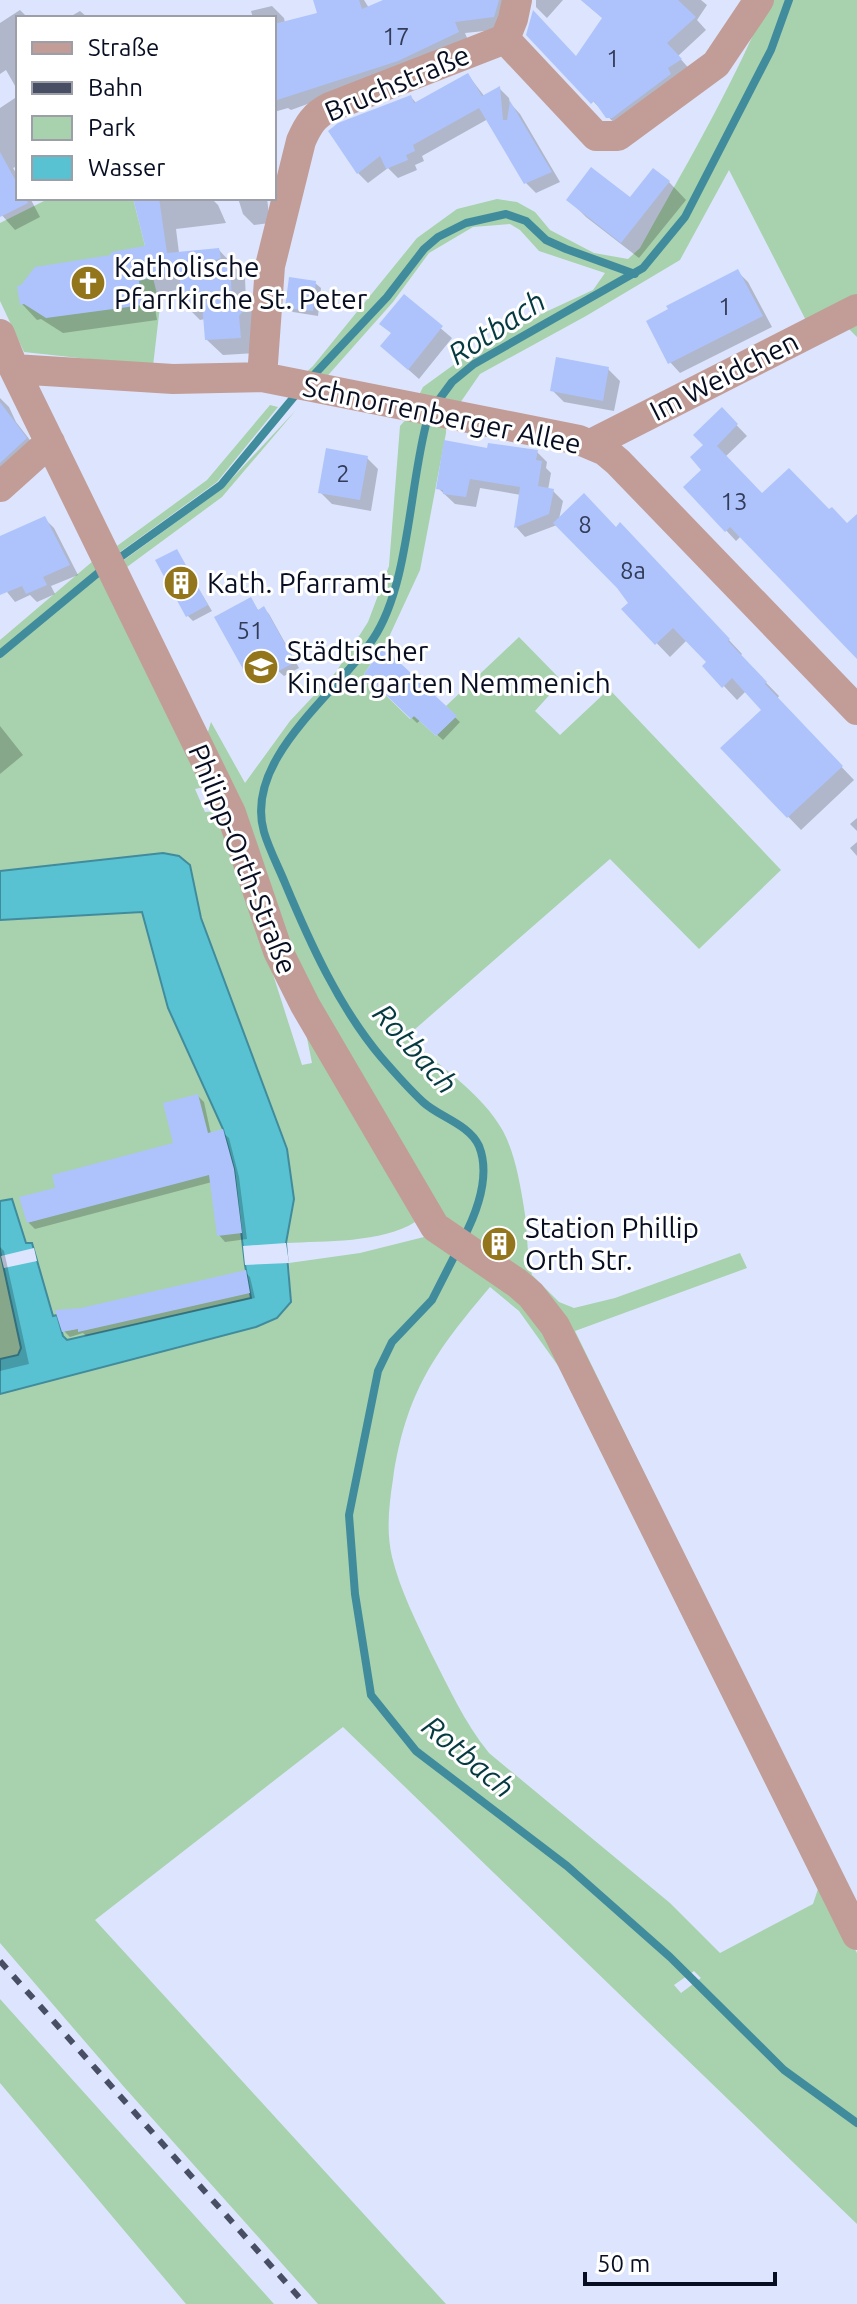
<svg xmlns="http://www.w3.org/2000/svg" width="857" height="2304" font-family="Ubuntu,sans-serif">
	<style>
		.green { fill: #a8d1ad; fill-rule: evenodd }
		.water { fill: #58c2d2; stroke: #408c9d; stroke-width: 2 }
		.pier { fill: #dce5fd }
		.shadow { fill: #0003 }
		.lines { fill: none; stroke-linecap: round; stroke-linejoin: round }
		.stream { stroke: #408c9d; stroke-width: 8 }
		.building { fill: #aec3fc }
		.minor { stroke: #c29d97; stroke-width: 30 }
		.rail { stroke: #484f64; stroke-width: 6; stroke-dasharray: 10 10; stroke-linecap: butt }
		.labels { text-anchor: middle; stroke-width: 6; stroke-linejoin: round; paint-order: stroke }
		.number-label { font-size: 24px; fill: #323b58 }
		.street-label { font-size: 28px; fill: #080e22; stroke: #fff }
		.poi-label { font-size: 28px; fill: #080e22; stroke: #fff; text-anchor: start }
		.water-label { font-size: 30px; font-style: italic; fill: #063a41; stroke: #fff }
	</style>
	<rect width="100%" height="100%" fill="#dce5fd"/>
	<path class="green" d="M768 0H857V337L845 325 816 340 729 170 680 260 586 316 480 374 460 403 419 395 423 387 492 337 593 290 605 273 539 251 520 230 510 224 473 227 429 253 393 302 322 382 301 377 313 366 417 238 457 209 497 199 517 202 535 212 550 230 594 253 628 259 640 248C685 167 733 86 768 0Z
		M50 198H133L160 306 153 366 24 352 0 301V223Z
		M270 405 278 407 217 482 120 552 117 546 207 480Z
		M296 410 222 497 127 567 124 560 223 488Z
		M409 416 446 423V433L420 570 388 639 364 674 410 719 414 716 436 736 456 716 446 706 519 637 562 681 535 711 560 735 609 689 781 870 699 949 610 859 406 1037C438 1065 482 1093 503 1131 515 1154 520 1183 524 1208 528 1230 526 1253 532 1275L559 1302 574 1308 615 1298 740 1253 747 1268 575 1331 857 1909 574 1345 450 1227 317 1009 207 735 211 722 245 783 290 721 336 672 368 622 389 566 400 426Z
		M93 561 204 787 195 789 205 812 219 811 229 837 302 1065 312 1063 306 1033 415 1222C383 1243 323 1241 286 1243L294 1199 287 1149 201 918 190 865 186 861 163 853 0 871V640Z
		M142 911 168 1008 223 1129 234 1169 245 1265 252 1298 67 1340 63 1336 56 1315 53 1316 39 1274 34 1248 26 1243 12 1199 0 1201V920Z
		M424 1237 488 1274 540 1323 857 1953V2224L343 1727 95 1920 446 2304H318L125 2088 0 1943V1394L256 1327 277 1318 291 1302 289 1263 360 1253ZM490 1287 519 1311 559 1367 818 1889 813 1904 720 1953 670 1903 489 1753C464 1722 449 1688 431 1653 417 1623 400 1590 392 1557 386 1531 389 1505 393 1479 406 1392 435 1352 490 1287ZM694 1971 701 1978 681 1993 674 1985Z
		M0 1251 21 1348 18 1355 0 1359Z
		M0 1999 274 2304H186L0 2083Z"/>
	<path class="water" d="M163 853 179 856 190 865 201 918 287 1149 294 1199 286 1243 291 1302 277 1318 256 1327 0 1394V1359L18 1355 21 1348 0 1251V1201L12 1199 26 1243H32L53 1316 57 1315 63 1336 67 1340 251 1298 245 1265 234 1169 223 1129 168 1008 142 912 0 920V871Z"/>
	<path class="pier" d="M286 1243 289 1263 245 1265 243 1246Z
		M34 1248 37 1261 4 1268 1 1256Z"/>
	<path class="shadow" d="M315 0H364L369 8 388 0H502L504 29 465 33 470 45 291 110 288 108 274 112V18H253L251 11 272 6 284 18 285 23 319 14Z
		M536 0H563L547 18 536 7Z
		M581 0H701L707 5 697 20 706 30 678 56 692 72 620 129 528 34 577 59 604 19Z
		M20 10 28 18H18V91L6 70 0 74V23Z
		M80 11 88 18H68Z
		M468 75 485 97 499 88 509 98 510 103 520 114 560 182 536 193 526 183 488 119 422 156 424 161 415 165 417 170 398 178 388 168 368 183 358 173 411 97 417 104Z
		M18 96V166L13 168 18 176V198H30L40 217 15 230 0 213V108Z
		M669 182 686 200 639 258 586 217 568 199 630 200Z
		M135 198H211L218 205 226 223 176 229 179 253 219 250 245 278 246 302 264 318 256 353 223 355 207 340 205 319 200 320 184 304 182 288 153 296 157 320 63 333 41 319 37 320 22 304 114 256 147 247Z
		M238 198H267L270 223 254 225 243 214Z
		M738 272 748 282 772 327 680 373 670 362Z
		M315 283 321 288 318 316 293 312 287 307Z
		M404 297 452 338 419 379 393 356 392 334Z
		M608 369 620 381 614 411 564 402 552 390Z
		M0 398 9 407 16 422 40 453 0 490Z
		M722 410 747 436 725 457 762 496 829 512 857 531V656L741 536 736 541 686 487 704 470 705 445Z
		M489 450 537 452 547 462 546 468 551 473 548 490 553 491 563 501 559 519 617 530 634 538 742 654 740 656 779 696 777 699 854 780 801 830 723 749 764 710 746 691 737 700 705 666 709 662 687 640 670 657 624 609 630 603 618 587 557 525 525 537 516 527 521 495 480 488 476 507 455 504 438 488Z
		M367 458 378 469 371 511 332 504 320 492Z
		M44 518 54 528 78 575 51 586 55 594 37 602 30 595 15 602 0 583V538Z
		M176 551 212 611 193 621 188 616Z
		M250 600 259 611 264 609 269 614 299 668 284 676 277 670 255 682 250 677 217 618Z
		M384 650 460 722 443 740 421 720 417 723 366 674Z
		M0 726 23 755 0 774Z
		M857 818V831L850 824Z
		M857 842V856L850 848Z
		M198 1096 204 1102 211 1134 222 1132 229 1138 239 1177 247 1239 225 1242 219 1235 212 1182 35 1229 28 1222 58 1190 176 1144Z
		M0 1247 4 1251 29 1364 0 1371Z
		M245 1272 250 1277 255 1298 86 1336 83 1333 70 1337 64 1331 82 1310Z"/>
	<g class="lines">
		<path class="stream" d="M310 379 387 297 424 249 438 237 466 223 506 214 526 221 546 240 566 249 635 274
			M435 405 452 382 474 364 643 268 685 217 771 50 789 0
			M428 417C409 483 410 584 373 639 337 694 243 759 264 832 269 849 278 866 285 883 310 943 339 1007 381 1057 394 1072 408 1088 423 1102 439 1117 469 1124 479 1146 491 1176 477 1212 463 1239
			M115 561 221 485 298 392
			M0 654 104 568
			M457 1251 432 1300 392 1342 378 1371 349 1515 355 1594 371 1695 416 1751 567 1866 670 1957 784 2070 857 2123"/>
	</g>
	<path class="building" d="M313 0H359L362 9 383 0H499L494 17 455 22 459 32 398 61 274 101V24L317 13Z
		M581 0H678L696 17 667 43 682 59 668 68 671 74 612 118H606L594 101 591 104 526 35 533 10 576 56 602 18Z
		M468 73 482 96 500 86 503 120H507L510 101 552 172 524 184 479 108 413 145 415 151 406 155 408 160 386 169 380 156 357 174 328 131 338 123 411 95 414 103Z
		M0 152 18 185V198H25L28 203 0 217Z
		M591 167 630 197 653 168 670 181 621 243 566 200Z
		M133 198H159L167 253 219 248 221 258 211 262 230 261 232 301 250 300 249 304 239 316 241 338 205 340 202 303 182 305 179 270 139 281 143 305 46 318 24 304 20 305 17 286 21 285 35 267 111 255V252L145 246Z
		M738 269 763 316 668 364 646 321 668 309 666 306Z
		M289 277 316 281 313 311 285 308Z
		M404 294 443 326 408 370 380 346 391 333 379 324Z
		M556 357 609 367 603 401 550 391Z
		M0 402 27 438 0 463Z
		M722 407 738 424 717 446 762 493 789 468 829 509 832 507 847 523 857 514V659L730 527 725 532 683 487 701 470 690 457 703 445 693 435Z
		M444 440 487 448 488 443 538 450 536 460 542 461 538 486 554 489 549 514 514 528 520 487 470 479 466 497 443 494V490L436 489Z
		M326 448 368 456 360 500 318 493Z
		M584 493 616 527 620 522 730 639 728 641 767 682 765 684 843 766 787 818 720 748 761 710 732 678 722 688 702 666 706 662 673 628 655 645 621 609 628 603 617 588 553 523Z
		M45 516 70 565 43 577 47 585 26 594 22 586 0 595V536Z
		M177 549 208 605 186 617 155 560Z
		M251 597 258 610 264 606 295 662 277 672 273 664 248 678 214 617Z
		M383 647 457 716 436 736 414 716 411 719 364 674Z
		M198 1094 208 1133 223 1129 234 1169 242 1233 217 1236 209 1175 27 1223 19 1197 55 1188 52 1175 173 1143 163 1103Z
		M246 1270 250 1293 78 1332V1329L62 1332 55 1310 81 1308Z"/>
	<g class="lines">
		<path class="minor" d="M505 39 596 136H618L716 64 759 0
			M505 39 513 19 517 0
			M0 334 14 369 231 813 278 951 305 1005 435 1227 517 1283 531 1295 555 1326 857 1935
			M14 369 173 379 262 377 579 440 605 451 618 462 857 710
			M262 377 270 266 301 141C308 125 314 115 330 107L505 39
			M591 444 857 309
			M0 487 50 442"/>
		<path class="rail" d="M0 1961 305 2304"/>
	</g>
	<defs>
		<symbol id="church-disc" viewBox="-11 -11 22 22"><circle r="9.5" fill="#93751c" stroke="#fff"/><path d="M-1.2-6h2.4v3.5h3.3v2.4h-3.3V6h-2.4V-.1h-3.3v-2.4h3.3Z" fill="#fff"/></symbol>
		<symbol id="building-disc" viewBox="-11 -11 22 22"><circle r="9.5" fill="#93751c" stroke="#fff"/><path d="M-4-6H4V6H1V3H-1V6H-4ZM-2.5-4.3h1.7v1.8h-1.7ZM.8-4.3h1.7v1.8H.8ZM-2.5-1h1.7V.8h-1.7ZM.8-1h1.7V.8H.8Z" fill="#fff"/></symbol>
		<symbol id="school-disc" viewBox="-11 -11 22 22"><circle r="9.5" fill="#93751c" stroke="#fff"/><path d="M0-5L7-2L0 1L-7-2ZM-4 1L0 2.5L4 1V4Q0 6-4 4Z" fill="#fff"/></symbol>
	</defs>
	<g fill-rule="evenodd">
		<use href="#church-disc" x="68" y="263" width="40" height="40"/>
		<use href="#building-disc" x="161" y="563" width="40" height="40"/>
		<use href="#school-disc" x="241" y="647" width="40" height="40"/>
		<use href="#building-disc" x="479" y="1224" width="40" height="40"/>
	</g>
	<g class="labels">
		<g class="number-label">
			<text x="396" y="45">17</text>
			<text x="613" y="67">1</text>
			<text x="725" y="315">1</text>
			<text x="343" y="482">2</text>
			<text x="734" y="510">13</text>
			<text x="585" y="533">8</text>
			<text x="633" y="579">8a</text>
			<text x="250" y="639">51</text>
		</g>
		<g class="street-label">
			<text transform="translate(397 83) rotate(-23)" y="10">Bruchstraße</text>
			<text transform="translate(724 376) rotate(-27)" y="10">Im Weidchen</text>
			<text transform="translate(442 415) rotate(12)" y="10">Schnorrenberger Allee</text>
			<text transform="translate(243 859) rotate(68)" y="10">Philipp-Orth-Straße</text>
		</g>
		<g class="poi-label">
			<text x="114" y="277">Katholische<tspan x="114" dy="32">Pfarrkirche St. Peter</tspan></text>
			<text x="207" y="593">Kath. Pfarramt</text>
			<text x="287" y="661">Städtischer<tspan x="287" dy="32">Kindergarten Nemmenich</tspan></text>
			<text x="525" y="1238">Station Phillip<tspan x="525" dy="32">Orth Str.</tspan></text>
		</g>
		<g class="water-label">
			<text transform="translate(497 328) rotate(-33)" y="10">Rotbach</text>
			<text transform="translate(415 1049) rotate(48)" y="10">Rotbach</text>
			<text transform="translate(468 1757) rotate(40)" y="10">Rotbach</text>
		</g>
	</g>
	<rect x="16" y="16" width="260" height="184" fill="#ffffff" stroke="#9c9fa7" stroke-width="2"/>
	<rect x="32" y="42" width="40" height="12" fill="#c29d97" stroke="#9c9fa7" stroke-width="2"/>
	<text x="88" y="56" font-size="24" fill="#080e22">Straße</text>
	<rect x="32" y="82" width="40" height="12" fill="#484f64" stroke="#9c9fa7" stroke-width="2"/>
	<text x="88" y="96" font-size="24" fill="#080e22">Bahn</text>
	<rect x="32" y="116" width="40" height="24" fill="#a8d1ad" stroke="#9c9fa7" stroke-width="2"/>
	<text x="88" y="136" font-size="24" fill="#080e22">Park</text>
	<rect x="32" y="156" width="40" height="24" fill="#58c2d2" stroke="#9c9fa7" stroke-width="2"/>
	<text x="88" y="176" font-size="24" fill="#080e22">Wasser</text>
	<path d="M585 2272v12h190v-12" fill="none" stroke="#080e22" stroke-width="4"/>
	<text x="597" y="2272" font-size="24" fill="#080e22" stroke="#ffffff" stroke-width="6" paint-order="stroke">50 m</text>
</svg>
